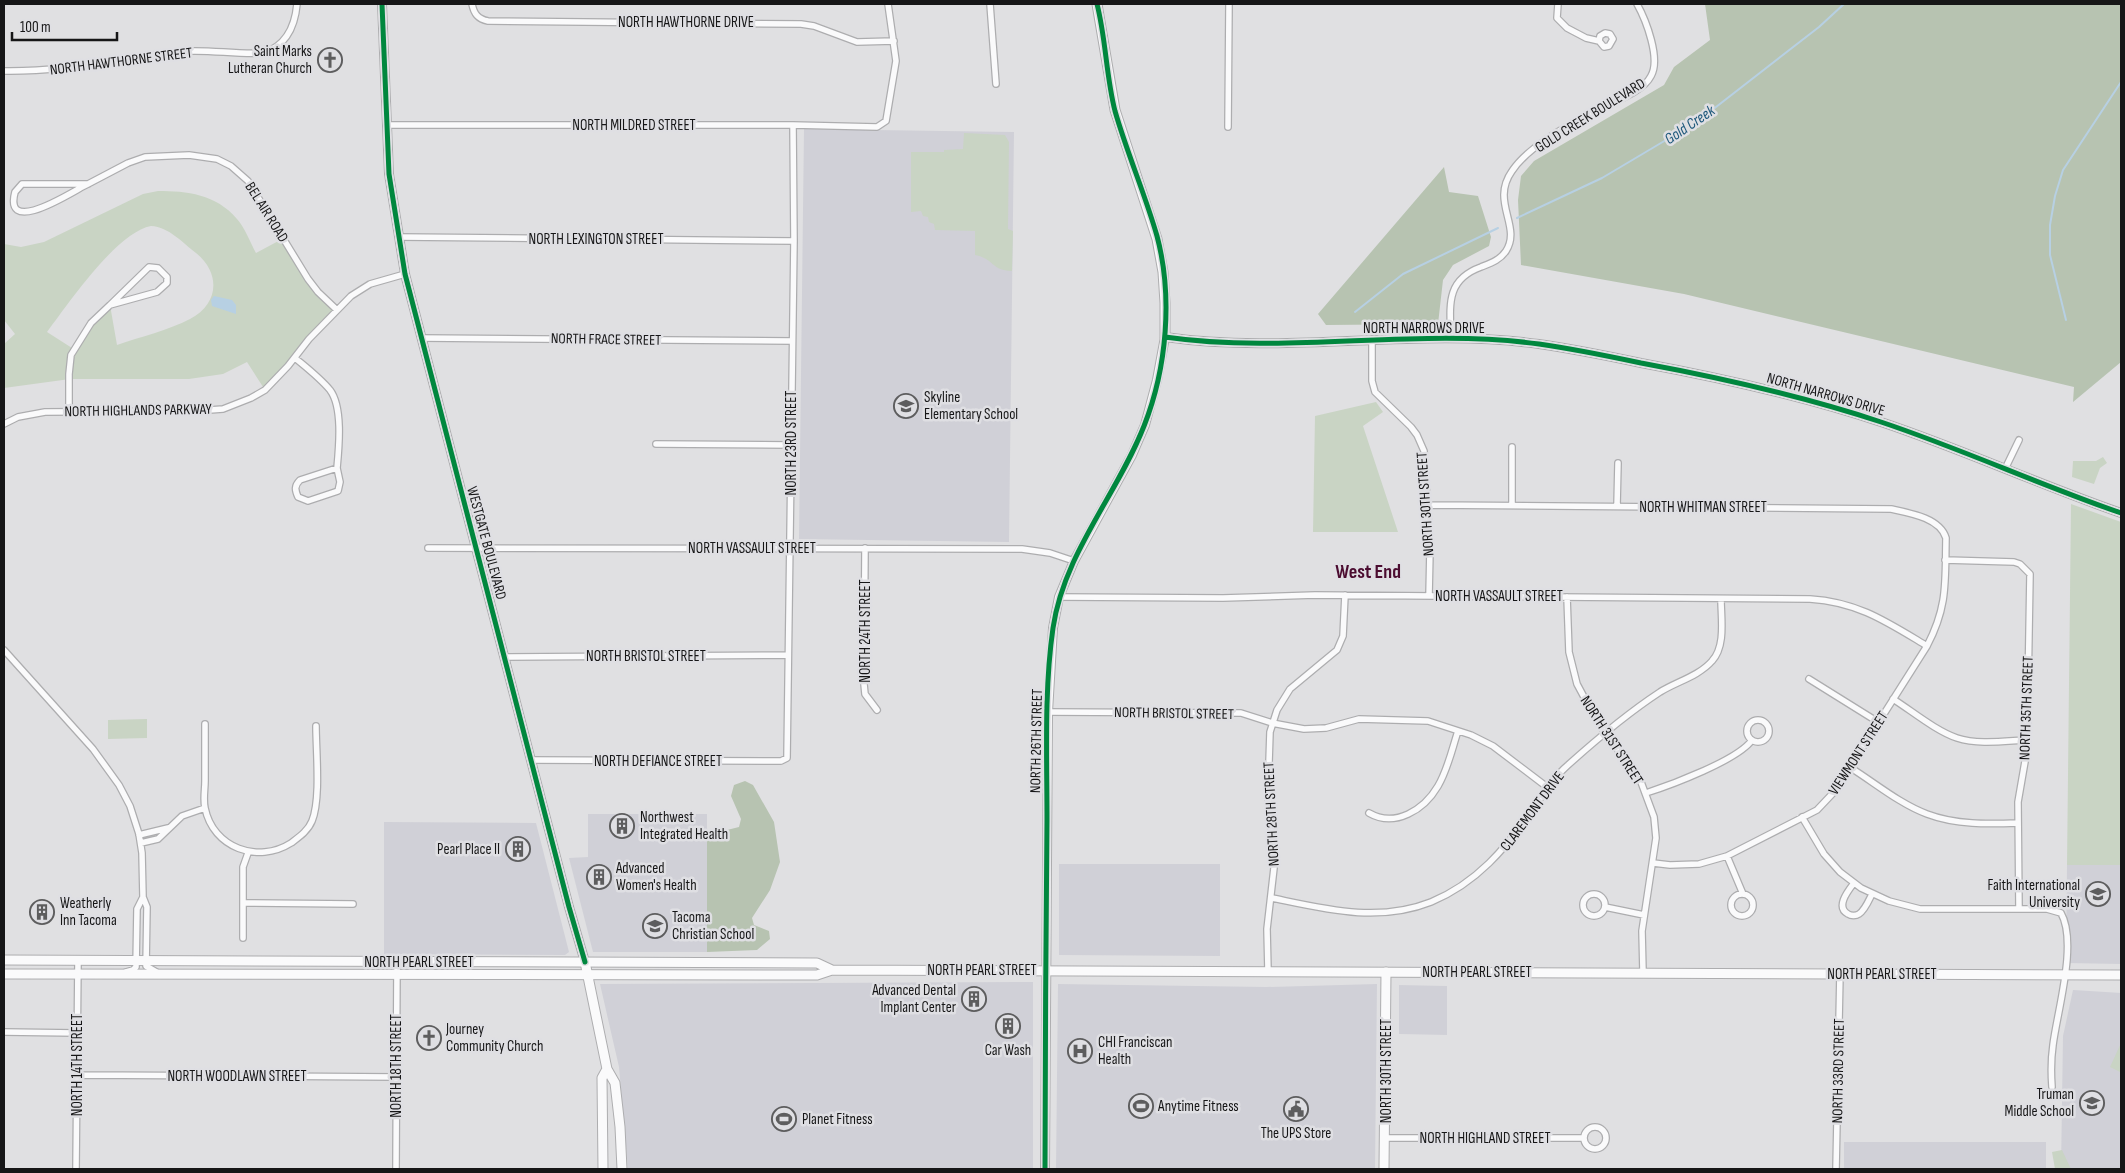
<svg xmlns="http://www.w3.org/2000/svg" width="2125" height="1173" font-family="'Sofia Sans Condensed',sans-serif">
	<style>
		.built { fill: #d0d0d7 }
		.green { fill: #c9d4c4; fill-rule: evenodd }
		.forest { fill: #b7c3b1 }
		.water { fill: #b7d0e3 }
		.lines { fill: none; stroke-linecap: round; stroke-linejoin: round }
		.stream { stroke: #b7d0e3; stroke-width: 2 }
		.minor-casing { stroke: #adadaf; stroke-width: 8 }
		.tertiary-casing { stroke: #adadaf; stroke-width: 10 }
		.secondary-casing { stroke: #adadaf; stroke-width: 11 }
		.primary-casing { stroke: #adadaf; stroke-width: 11 }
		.minor { stroke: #fafafb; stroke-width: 5.5 }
		.tertiary { stroke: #fafafb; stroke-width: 8 }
		.secondary { stroke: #fafafb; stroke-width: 9 }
		.primary { stroke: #fafafb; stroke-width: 9 }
		.cycleway-casing { stroke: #dfdfe3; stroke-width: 8 }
		.cycleway { stroke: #00873e; stroke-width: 5 }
		.labels { text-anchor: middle; stroke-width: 5; stroke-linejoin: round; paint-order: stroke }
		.street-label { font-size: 15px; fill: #161617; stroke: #dfdfe3 }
		.poi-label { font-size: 15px; fill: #161617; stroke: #dfdfe3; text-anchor: start }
		.water-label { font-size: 16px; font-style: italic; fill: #1d577b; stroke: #dfdfe3 }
		.district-label { font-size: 20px; font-weight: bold; fill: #4b0c30; stroke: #dfdfe3 }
	</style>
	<rect width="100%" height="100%" fill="#e0e0e2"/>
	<path class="built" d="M804 129 1014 132 1009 542 799 539Z
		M588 814H707V952H593L569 858 588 857Z
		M384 822 536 823 569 952 565 955 384 954Z
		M1059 864H1220V956L1059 955Z
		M2067 865H2121V964L2066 963Z
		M1033 982V1169H628L619 1067 600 984Z
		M1058 984 1266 987 1377 984 1375 1169H1056Z
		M1399 985 1447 986V1035L1399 1034Z
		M2073 990 2121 993V1169H2061L2063 1036Z
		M1844 1142H2046V1169H1844Z"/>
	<path class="green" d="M964 133 1005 135 1009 142 1008 229 1013 231 1012 271C990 270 995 259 975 255V231L935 230 934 224 929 222 928 217 923 216 921 211 911 212V152H944V150L963 149Z
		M158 191C187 191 216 194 237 219 245 228 250 242 256 253L284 238 308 279 337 310 265 390 247 362 223 374 189 379H70L4 388V344L15 334 4 320V244L21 247 44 242 143 194ZM151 226C169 227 183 243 196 253 221 273 219 304 190 319 169 330 140 337 117 345L110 305 91 323 72 348 47 332C68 304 117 232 151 226Z
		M1376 402 1383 412 1363 426 1398 532H1313L1315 416Z
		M2103 457 2107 463 2100 468 2094 484 2072 477 2073 461H2096Z
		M2071 504 2121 522V865H2067Z
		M147 719V738L108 739V720Z
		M2121 1043V1071L2120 1072 2110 1067Z
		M2062 1150 2071 1169H2055L2052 1152Z"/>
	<path class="forest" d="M1705 4H2121V362L2073 402 2074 387 1684 294 1521 265 1518 200 1521 176 1534 161 1664 85 1674 67 1710 40Z
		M1444 167 1449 192 1478 196 1491 237 1489 246 1453 265 1443 280 1438 324 1326 325 1318 314Z
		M745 781 753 785 774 822 780 862 770 890 752 918 754 925 769 931 770 939 757 950 707 952V835L739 827 741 819 731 796 734 785Z"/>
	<path class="water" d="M214 296 232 300 236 305V314L212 306 211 300Z"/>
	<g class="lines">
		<path class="stream" d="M1517 218 1602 178 1698 121 1819 27 1844 4
			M1355 312 1403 274 1498 228
			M2066 320 2050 255V225L2055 196 2063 170 2121 82"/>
		<defs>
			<path id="minor" d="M472 4C474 14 478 19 488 21L801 24 814 26 857 42 894 41
				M990 4 996 84
				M1558 4 1557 18 1567 28 1586 38 1599 41 1604 47 1609 46 1613 39 1610 34 1605 33 1600 36 1599 41
				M4 71C62 72 118 59 175 52 204 48 234 55 263 53 286 46 295 26 297 4
				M386 125H793L877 127 886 121 896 61 888 4
				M1228 127 1229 4
				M88 184H22L15 192C3 237 72 192 84 186L88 184 128 163 145 157 189 155 217 159 231 166 248 181 308 279 318 292 337 310
				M399 237 794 241
				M421 338 792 341
				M1451 339C1450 306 1445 280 1481 267 1491 263 1500 260 1506 251 1522 226 1490 202 1512 171 1528 147 1565 127 1591 113 1608 103 1642 94 1651 76 1661 59 1646 20 1637 4
				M1372 340V381L1375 392 1411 427 1417 435 1424 451 1430 550 1429 596
				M295 358C307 368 320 378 330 390 343 407 339 447 337 468L300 480C294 486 295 490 298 497L308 501 338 491 340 482 337 468
				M69 410V374L71 355 91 323 110 305 157 292 167 283V277L158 268 149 267 110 305
				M4 424 18 417 45 412 196 411 223 409 251 398 265 390 288 366 309 339 351 296 370 284 405 274
				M656 444 791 445
				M1512 447V505
				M2005 469 2019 440
				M1427 505 1891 509C1910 513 1940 518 1946 538 1945 582 1948 606 1927 646L1835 791 1817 810 1727 856 1699 864 1670 865 1653 863
				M1617 506 1618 463
				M428 548 1022 549 1050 553 1074 561
				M865 548 864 684 865 694 877 710
				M1945 560 2014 562 2020 564 2030 574 2027 750 2018 802 2019 909
				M1059 597 1223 598 1315 595 1810 599C1858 602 1887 622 1927 646
				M1567 597 1569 652 1577 684 1598 723 1641 782 1654 817 1656 838 1642 931 1643 972
				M4 650 93 749 119 785 130 806 139 834 142 853 143 897 147 907 146 966 158 973
				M504 657 788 655
				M1809 679 1878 722
				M1893 699C1912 711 1936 731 1957 738 1978 745 2005 741 2027 740
				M1048 712 1241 713 1272 723 1304 729 1326 728 1359 719 1428 721 1471 735 1493 746 1547 787
				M1747 731a11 11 0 1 1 22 0a11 11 0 1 1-22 0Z
				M205 724C205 743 205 762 205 781 205 790 203 799 205 808 213 848 258 864 291 843 299 837 308 831 312 821 321 799 316 751 316 726
				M531 760 781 761 787 758 794 241 793 125
				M1851 768C1875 783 1900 804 1927 814 1956 825 1988 824 2018 823
				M1646 793C1671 785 1738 760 1752 740
				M1369 813C1395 828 1424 810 1438 786 1448 769 1452 749 1458 731
				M1802 817 1824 854 1840 872 1861 888 1889 901 1920 909H2047L2061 913C2078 943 2057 1012 2053 1045 2051 1059 2051 1074 2052 1087
				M139 835 168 828
				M141 843 158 839 182 816 205 808
				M1727 856 1743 894
				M1854 883C1848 891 1835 907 1848 914 1851 916 1856 916 1859 914 1865 910 1869 900 1872 894
				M1583 905a11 11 0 1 1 22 0a11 11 0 1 1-22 0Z
				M1731 905a11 11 0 1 1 22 0a11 11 0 1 1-22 0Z
				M1272 898C1325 909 1378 923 1431 902 1477 883 1506 848 1533 809 1544 793 1554 777 1568 765 1597 739 1628 713 1660 692 1676 682 1699 676 1712 661 1726 646 1721 618 1721 599
				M243 903 353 904
				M1605 907 1644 915
				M243 938V867L248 853
				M1268 971 1267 929 1274 868 1268 793 1270 732 1277 710 1290 689 1337 650 1343 636 1345 595
				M126 972 133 970 136 967 137 909 143 897
				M4 1032 77 1033
				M77 1075 396 1077
				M1584 1138a11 11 0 1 1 22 0a11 11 0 1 1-22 0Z
				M1385 1138H1584
				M76 1169 78 960
				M396 1169 397 962
				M1836 1169 1840 973"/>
			<path id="tertiary" d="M382 4 389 174 405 274 569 907 585 962
				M1045 1169 1048 712 1053 628 1059 597 1074 561 1132 455 1145 425 1157 380 1165 337C1289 355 1415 327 1539 344 1574 349 1608 356 1641 363 1722 378 1803 396 1881 422 1962 449 2040 485 2121 513"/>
			<path id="secondary" d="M1097 4 1115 110 1157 239 1163 272 1165 303V337
				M585 962 607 1069 615 1083 620 1127 622 1169
				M603 1169 602 1078 607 1069
				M1384 1169 1386 972"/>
			<path id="primary" d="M4 960 817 963 832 970
				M4 974 817 975 832 970 2121 975"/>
		</defs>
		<use href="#minor" class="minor-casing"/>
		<use href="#tertiary" class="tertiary-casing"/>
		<use href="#secondary" class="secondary-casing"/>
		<use href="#primary" class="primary-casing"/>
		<use href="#minor" class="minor"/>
		<use href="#tertiary" class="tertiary"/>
		<use href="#secondary" class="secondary"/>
		<use href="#primary" class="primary"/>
		<defs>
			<path id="cycleway" d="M382 4 389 174 405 274 569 907 585 962
				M1165 337C1289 355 1415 327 1539 344 1574 349 1608 356 1641 363 1722 378 1803 396 1881 422 1962 449 2040 485 2121 513
				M1045 1169C1045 1053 1046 936 1047 820 1047 757 1044 690 1053 628 1064 553 1117 495 1144 426 1167 368 1173 296 1157 236 1145 194 1127 153 1115 111 1106 76 1106 39 1097 4"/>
		</defs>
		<use href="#cycleway" class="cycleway-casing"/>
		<use href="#cycleway" class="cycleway"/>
	</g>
	<defs>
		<symbol id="church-ring" viewBox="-11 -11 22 22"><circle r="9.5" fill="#dfdfe3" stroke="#5d5d5e" stroke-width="1.5"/><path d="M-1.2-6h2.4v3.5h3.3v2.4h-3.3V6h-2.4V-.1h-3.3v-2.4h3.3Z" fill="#5d5d5e"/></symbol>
		<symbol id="school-ring" viewBox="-11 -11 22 22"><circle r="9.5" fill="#dfdfe3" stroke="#5d5d5e" stroke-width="1.5"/><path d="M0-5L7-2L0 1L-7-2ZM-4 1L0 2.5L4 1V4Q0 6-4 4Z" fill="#5d5d5e"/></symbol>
		<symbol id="building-ring" viewBox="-11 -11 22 22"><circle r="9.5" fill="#dfdfe3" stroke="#5d5d5e" stroke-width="1.5"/><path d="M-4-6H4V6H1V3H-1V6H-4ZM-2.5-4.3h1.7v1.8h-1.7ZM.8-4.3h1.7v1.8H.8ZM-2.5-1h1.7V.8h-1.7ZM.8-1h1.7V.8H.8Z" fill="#5d5d5e"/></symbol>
		<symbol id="university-ring" viewBox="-11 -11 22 22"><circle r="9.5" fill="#dfdfe3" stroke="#5d5d5e" stroke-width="1.5"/><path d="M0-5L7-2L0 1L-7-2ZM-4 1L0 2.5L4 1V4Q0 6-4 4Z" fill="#5d5d5e"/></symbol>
		<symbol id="hospital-ring" viewBox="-11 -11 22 22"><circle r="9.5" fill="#dfdfe3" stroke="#5d5d5e" stroke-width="1.5"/><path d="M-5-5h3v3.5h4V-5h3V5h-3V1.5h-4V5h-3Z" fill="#5d5d5e"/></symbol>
		<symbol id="stadium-ring" viewBox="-11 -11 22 22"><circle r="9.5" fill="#dfdfe3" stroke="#5d5d5e" stroke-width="1.5"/><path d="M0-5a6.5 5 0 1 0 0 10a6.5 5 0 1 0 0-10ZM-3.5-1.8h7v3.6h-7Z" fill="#5d5d5e"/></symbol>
		<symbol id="civic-ring" viewBox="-11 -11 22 22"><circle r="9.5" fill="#dfdfe3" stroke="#5d5d5e" stroke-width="1.5"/><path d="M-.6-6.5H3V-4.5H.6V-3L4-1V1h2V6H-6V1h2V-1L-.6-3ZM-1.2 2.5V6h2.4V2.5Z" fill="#5d5d5e"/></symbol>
	</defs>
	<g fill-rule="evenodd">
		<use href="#church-ring" x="316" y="46" width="28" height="28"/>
		<use href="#school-ring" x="892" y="392" width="28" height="28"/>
		<use href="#building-ring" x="608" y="812" width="28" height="28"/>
		<use href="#building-ring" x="504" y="835" width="28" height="28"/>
		<use href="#building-ring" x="585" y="863" width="28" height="28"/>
		<use href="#university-ring" x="2084" y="880" width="28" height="28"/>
		<use href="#building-ring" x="28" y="898" width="28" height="28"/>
		<use href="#school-ring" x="641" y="912" width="28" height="28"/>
		<use href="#building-ring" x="960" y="985" width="28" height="28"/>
		<use href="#building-ring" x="994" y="1012" width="28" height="28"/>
		<use href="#church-ring" x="415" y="1024" width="28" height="28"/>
		<use href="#hospital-ring" x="1066" y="1037" width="28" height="28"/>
		<use href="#school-ring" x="2078" y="1089" width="28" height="28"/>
		<use href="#stadium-ring" x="1127" y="1092" width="28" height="28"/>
		<use href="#civic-ring" x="1282" y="1095" width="28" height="28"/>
		<use href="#stadium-ring" x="770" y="1105" width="28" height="28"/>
	</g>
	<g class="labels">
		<g class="street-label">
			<text x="686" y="27">NORTH HAWTHORNE DRIVE</text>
			<text transform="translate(121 61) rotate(-7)" y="5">NORTH HAWTHORNE STREET</text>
			<text transform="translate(1590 115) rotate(-32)" y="5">GOLD CREEK BOULEVARD</text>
			<text x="634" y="130">NORTH MILDRED STREET</text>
			<text transform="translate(267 212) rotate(58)" y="5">BEL AIR ROAD</text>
			<text x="596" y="244">NORTH LEXINGTON STREET</text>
			<text x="1424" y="333">NORTH NARROWS DRIVE</text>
			<text transform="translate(606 339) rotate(1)" y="5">NORTH FRACE STREET</text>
			<text transform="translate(1826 394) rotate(16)" y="5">NORTH NARROWS DRIVE</text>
			<text transform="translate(138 410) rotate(-1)" y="5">NORTH HIGHLANDS PARKWAY</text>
			<text transform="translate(791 443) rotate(-90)" y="5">NORTH 23RD STREET</text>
			<text transform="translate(1425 504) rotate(-94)" y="5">NORTH 30TH STREET</text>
			<text x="1703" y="512">NORTH WHITMAN STREET</text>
			<text transform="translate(487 543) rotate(75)" y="5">WESTGATE BOULEVARD</text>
			<text x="752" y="553">NORTH VASSAULT STREET</text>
			<text x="1499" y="601">NORTH VASSAULT STREET</text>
			<text transform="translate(865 631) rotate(-90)" y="5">NORTH 24TH STREET</text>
			<text x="646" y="661">NORTH BRISTOL STREET</text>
			<text transform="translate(2026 708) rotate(-88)" y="5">NORTH 35TH STREET</text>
			<text transform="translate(1174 713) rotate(1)" y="5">NORTH BRISTOL STREET</text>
			<text transform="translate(1612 740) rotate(57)" y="5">NORTH 31ST STREET</text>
			<text transform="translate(1036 741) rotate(-89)" y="5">NORTH 26TH STREET</text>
			<text transform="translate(1858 753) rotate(-57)" y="5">VIEWMONT STREET</text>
			<text x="658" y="766">NORTH DEFIANCE STREET</text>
			<text transform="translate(1532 811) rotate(-53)" y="5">CLAREMONT DRIVE</text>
			<text transform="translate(1271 814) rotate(-93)" y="5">NORTH 28TH STREET</text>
			<text x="419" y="967">NORTH PEARL STREET</text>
			<text x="982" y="975">NORTH PEARL STREET</text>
			<text x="1477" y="977">NORTH PEARL STREET</text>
			<text x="1882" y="979">NORTH PEARL STREET</text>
			<text transform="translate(77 1065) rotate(-90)" y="5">NORTH 14TH STREET</text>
			<text transform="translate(396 1066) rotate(-90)" y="5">NORTH 18TH STREET</text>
			<text transform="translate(1386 1071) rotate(-90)" y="5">NORTH 30TH STREET</text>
			<text transform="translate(1838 1071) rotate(-89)" y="5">NORTH 33RD STREET</text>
			<text x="237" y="1081">NORTH WOODLAWN STREET</text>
			<text x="1485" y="1143">NORTH HIGHLAND STREET</text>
		</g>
		<g class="poi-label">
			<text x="312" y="56" text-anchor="end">Saint Marks<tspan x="312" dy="17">Lutheran Church</tspan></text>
			<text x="924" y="402">Skyline<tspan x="924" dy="17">Elementary School</tspan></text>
			<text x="640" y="822">Northwest<tspan x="640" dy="17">Integrated Health</tspan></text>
			<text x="500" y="854" text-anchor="end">Pearl Place II</text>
			<text x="616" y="873">Advanced<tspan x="616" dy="17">Women's Health</tspan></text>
			<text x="2080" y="890" text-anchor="end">Faith International<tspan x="2080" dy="17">University</tspan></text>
			<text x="60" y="908">Weatherly<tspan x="60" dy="17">Inn Tacoma</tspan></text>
			<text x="672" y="922">Tacoma<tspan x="672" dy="17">Christian School</tspan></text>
			<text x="956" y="995" text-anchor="end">Advanced Dental<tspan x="956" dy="17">Implant Center</tspan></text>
			<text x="446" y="1034">Journey<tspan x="446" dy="17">Community Church</tspan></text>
			<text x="1098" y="1047">CHI Franciscan<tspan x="1098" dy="17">Health</tspan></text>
			<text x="1008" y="1055" text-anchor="middle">Car Wash</text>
			<text x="2074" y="1099" text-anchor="end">Truman<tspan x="2074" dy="17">Middle School</tspan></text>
			<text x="1158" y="1111">Anytime Fitness</text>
			<text x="802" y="1124">Planet Fitness</text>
			<text x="1296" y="1138" text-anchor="middle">The UPS Store</text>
		</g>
		<g class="water-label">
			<text transform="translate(1689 124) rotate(-34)" y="6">Gold Creek</text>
		</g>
		<g class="district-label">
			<text x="1368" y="578">West End</text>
		</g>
	</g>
	<rect width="2125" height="1173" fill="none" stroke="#161617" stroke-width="10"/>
	<path d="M12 32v8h105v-8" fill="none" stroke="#161617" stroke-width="2.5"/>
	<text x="20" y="32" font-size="15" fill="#161617" stroke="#dfdfe3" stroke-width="4" paint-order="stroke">100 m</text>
</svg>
